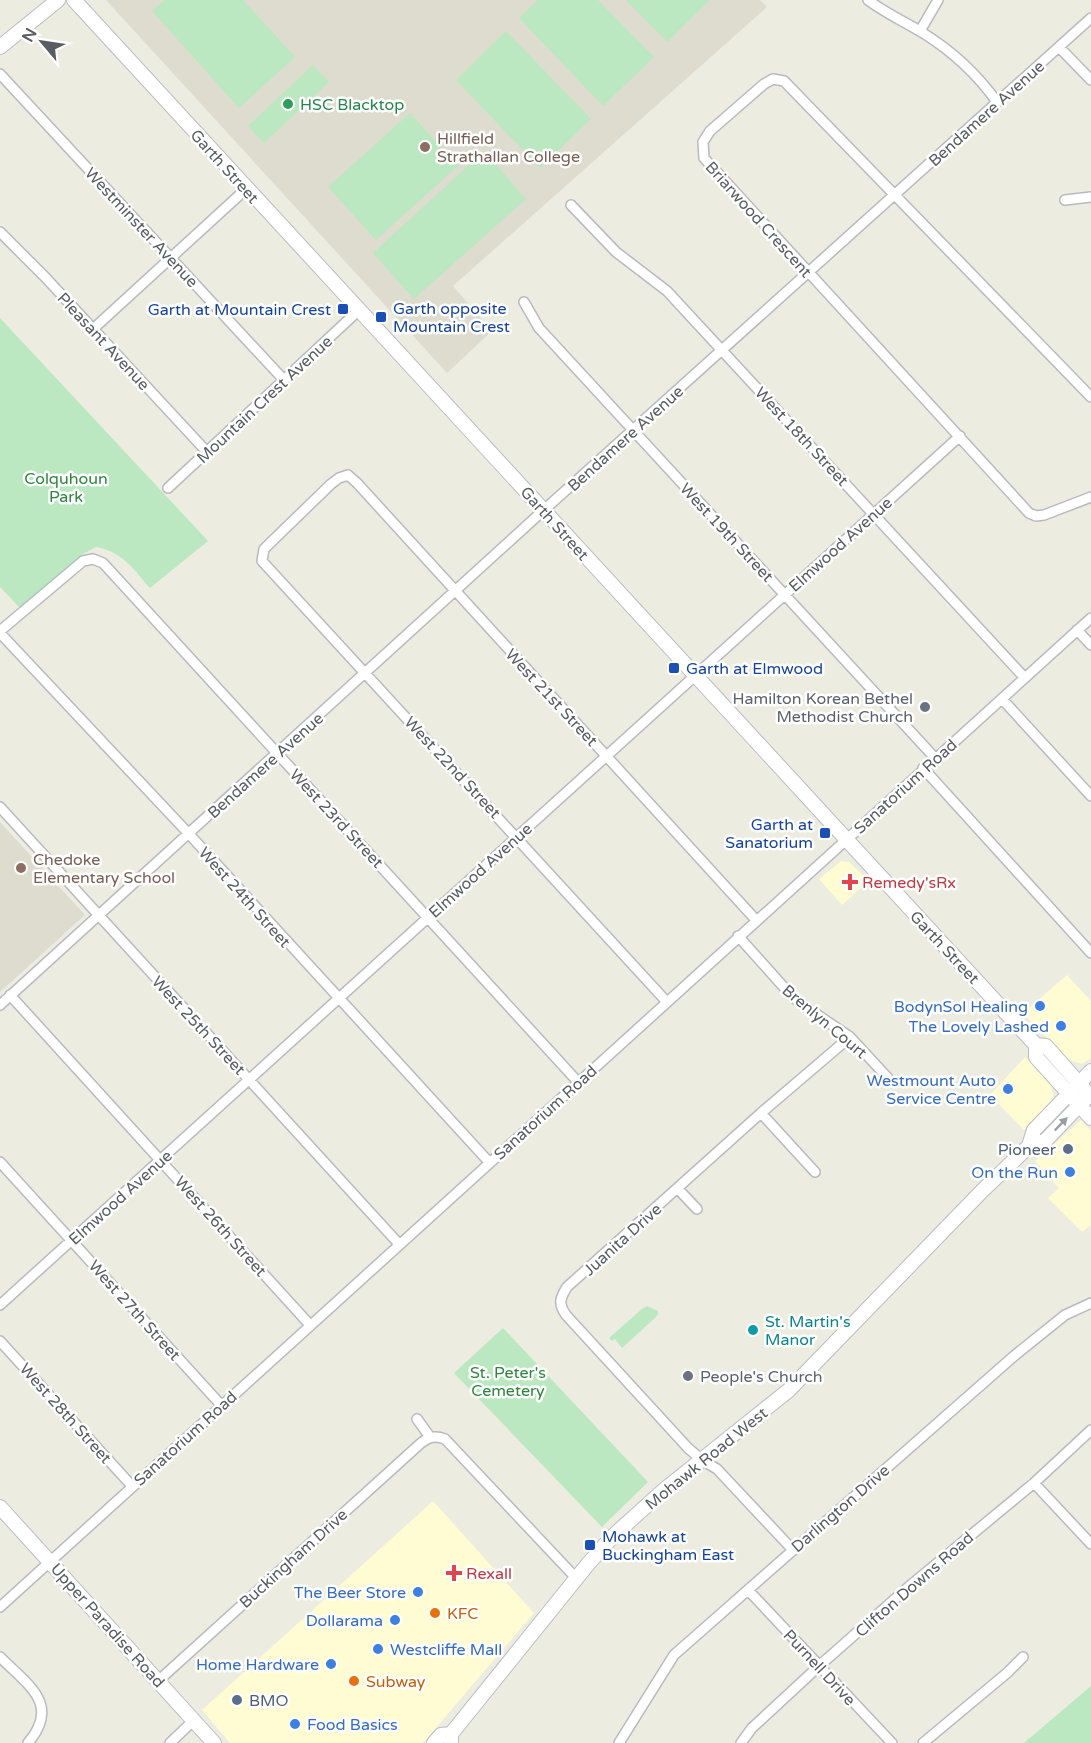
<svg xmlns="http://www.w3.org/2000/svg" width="1091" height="1743" font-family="'Varela Round',sans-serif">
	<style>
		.commercial { fill: #fffbd3 }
		.education { fill: #dddccf }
		.green { fill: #bbe7c1 }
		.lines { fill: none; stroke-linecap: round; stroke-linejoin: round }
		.street-casing { stroke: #b8bac0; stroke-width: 12 }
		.secondary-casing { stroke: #b9bcc3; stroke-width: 16 }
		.street { stroke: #fff; stroke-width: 9 }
		.secondary { stroke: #fff; stroke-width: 14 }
		.oneway { fill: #9b9da1 }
		.leisure-dot { fill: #2e9e5b; stroke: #fff; stroke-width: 2 }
		.education-dot { fill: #8d6e63; stroke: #fff; stroke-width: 2 }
		.transit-dot { fill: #1a4fb4; stroke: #fff; stroke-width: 2 }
		.worship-dot { fill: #6b7280; stroke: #fff; stroke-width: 2 }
		.health-dot { fill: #e0444e; stroke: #fff; stroke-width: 2 }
		.shop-dot { fill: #3f7fe0; stroke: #fff; stroke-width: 2 }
		.service-dot { fill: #5c6f8a; stroke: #fff; stroke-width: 2 }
		.culture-dot { fill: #0f9aa8; stroke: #fff; stroke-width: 2 }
		.food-dot { fill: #e8710a; stroke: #fff; stroke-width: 2 }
		.labels { text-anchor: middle; stroke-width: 5; stroke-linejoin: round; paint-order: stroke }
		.leisure-label { font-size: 16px; fill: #27864d; stroke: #fff; text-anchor: start }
		.street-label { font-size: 16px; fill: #595c62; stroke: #fff }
		.education-label { font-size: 16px; fill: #785e54; stroke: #fff; text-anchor: start }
		.transit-label { font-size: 16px; fill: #164399; stroke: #fff; text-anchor: start }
		.park-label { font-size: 16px; fill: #2f843f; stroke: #fff }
		.worship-label { font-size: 16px; fill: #5b616d; stroke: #fff; text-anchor: end }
		.health-label { font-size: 16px; fill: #be3a42; stroke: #fff; text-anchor: start }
		.shop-label { font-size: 16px; fill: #366cbe; stroke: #fff; text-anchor: end }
		.service-label { font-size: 16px; fill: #4e5e75; stroke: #fff; text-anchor: end }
		.culture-label { font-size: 16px; fill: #0d838f; stroke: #fff; text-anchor: start }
		.food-label { font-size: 16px; fill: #c56008; stroke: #fff; text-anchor: start }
	</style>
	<rect width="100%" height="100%" fill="#edece0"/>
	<path class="commercial" d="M841 861 849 862 869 881 842 905 819 879Z
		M1067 975 1091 1001V1058L1082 1064 1068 1060 1023 1013Z
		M1025 1057 1051 1086 1054 1098 1024 1130 990 1095Z
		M1081 1120 1091 1131V1225L1082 1232 1048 1198 1059 1188 1035 1161Z
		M433 1501 534 1613 423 1743H230L202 1710Z"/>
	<path class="education" d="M106 0H760L767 7 453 286 492 331 447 373Z
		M0 822 85 915 0 992Z"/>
	<path class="green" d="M165 0H243L295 57 239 108 152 11Z
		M538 0H598L654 57 603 106 519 18Z
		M626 0H710L667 42Z
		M506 31 591 119 540 168 456 80Z
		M313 65 329 82 264 143 248 126Z
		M410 113 458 166 376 240 328 187Z
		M484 151 526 199 414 299 373 253Z
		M0 318 208 541 150 588C133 569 123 552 96 547L83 554 20 608 0 587Z
		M647 1306 658 1311V1314L656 1317 622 1348 615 1339 612 1341 609 1338 642 1309Z
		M503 1328 648 1482 602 1527 454 1373Z
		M1091 1686V1743H1024Z"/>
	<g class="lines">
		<defs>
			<path id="street" d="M868 0C885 13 905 22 923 33 952 51 977 74 997 102
				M920 31 938 0
				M1059 47 1091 80
				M0 74 284 380
				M1065 200 1091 197
				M571 205 616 252 667 291 1024 677
				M0 232 45 277 207 452
				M524 302 539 328 935 758
				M92 330 246 189
				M1091 397 784 81 773 79 764 84 710 131 703 142 704 158 1029 513 1036 516 1044 515 1091 497
				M168 488 359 310
				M1077 630 1091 645
				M0 631 83 561 93 559 103 563 578 1082
				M0 633 189 834 489 1162
				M1002 699 1091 796
				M923 768 1091 953
				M0 807 399 1244
				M738 936 789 993 800 1003 850 1037 888 1078
				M10 995 310 1325
				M666 1001 262 561 264 549 331 484 339 478 348 475 357 483 756 920
				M0 1005 535 518 1091 18
				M761 1113 815 1172
				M0 1162 221 1405
				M678 1189 697 1209
				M0 1305 960 436
				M0 1341 132 1486
				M417 1419 430 1437
				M1034 1483 1091 1544
				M792 1549 717 1469 702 1460 688 1448 566 1315C558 1304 560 1298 567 1287L761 1113 850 1037
				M748 1590 892 1743
				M0 1607 1091 618
				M0 1657C28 1685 61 1704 28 1743
				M158 1681 421 1443C429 1437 435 1435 445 1439L576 1578
				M170 1743 194 1720
				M619 1743 674 1655 1014 1356 1065 1315 1091 1303
				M741 1743 752 1728 819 1666 912 1584 1034 1483 1091 1430
				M923 1743 1007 1673 1023 1657"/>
			<path id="secondary" d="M74 0 1020 1028 1036 1045 1046 1046 1091 1097
				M0 47 58 0
				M1036 1045V1057L1091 1118
				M1029 1146 1034 1130 1091 1071
				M0 1507 214 1743
				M434 1743 441 1735 451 1734
				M451 1743V1734L588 1564 613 1536 664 1490 789 1390 982 1191 1029 1146 1045 1141 1091 1093"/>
		</defs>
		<use href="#street" class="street-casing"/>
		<use href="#secondary" class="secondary-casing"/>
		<use href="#street" class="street"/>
		<use href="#secondary" class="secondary"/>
	</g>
	<defs><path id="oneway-solid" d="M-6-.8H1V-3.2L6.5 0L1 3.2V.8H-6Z" transform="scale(1.5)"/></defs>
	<use class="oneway" href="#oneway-solid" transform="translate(1061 1124) rotate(-46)"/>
	<circle class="leisure-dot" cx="288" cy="104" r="6"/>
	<g class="education-dot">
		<circle cx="425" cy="147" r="6"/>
		<circle cx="21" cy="868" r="6"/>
	</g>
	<g class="transit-dot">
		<rect x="337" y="303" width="12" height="12" rx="3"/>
		<rect x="375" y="311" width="12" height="12" rx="3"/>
		<rect x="668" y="662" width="12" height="12" rx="3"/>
		<rect x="819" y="827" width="12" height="12" rx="3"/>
		<rect x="584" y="1539" width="12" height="12" rx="3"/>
	</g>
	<g class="worship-dot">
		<circle cx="925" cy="707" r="6"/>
		<circle cx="688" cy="1376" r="6"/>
	</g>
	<g class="health-dot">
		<path d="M847 873h6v6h6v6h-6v6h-6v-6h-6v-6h6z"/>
		<path d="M451 1564h6v6h6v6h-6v6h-6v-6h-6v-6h6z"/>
	</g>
	<g class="shop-dot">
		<circle cx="1040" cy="1006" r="6"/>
		<circle cx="1061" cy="1026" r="6"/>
		<circle cx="1008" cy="1089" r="6"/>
		<circle cx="1070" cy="1172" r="6"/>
		<circle cx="418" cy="1592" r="6"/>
		<circle cx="395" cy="1620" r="6"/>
		<circle cx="378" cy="1649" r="6"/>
		<circle cx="331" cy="1664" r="6"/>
		<circle cx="295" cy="1724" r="6"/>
	</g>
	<g class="service-dot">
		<circle cx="1068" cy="1149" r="6"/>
		<circle cx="237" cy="1700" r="6"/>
	</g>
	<circle class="culture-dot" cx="753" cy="1330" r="6"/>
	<g class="food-dot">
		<circle cx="435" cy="1613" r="6"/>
		<circle cx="354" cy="1681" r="6"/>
	</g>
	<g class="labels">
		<g class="leisure-label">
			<text x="300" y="110">HSC Blacktop</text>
		</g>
		<g class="street-label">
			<text transform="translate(986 113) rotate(-42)" y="6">Bendamere Avenue</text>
			<text transform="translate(225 166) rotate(48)" y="6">Garth Street</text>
			<text transform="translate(759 219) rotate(48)" y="6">Briarwood Crescent</text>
			<text transform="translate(142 227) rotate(47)" y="6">Westminster Avenue</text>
			<text transform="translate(104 341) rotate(47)" y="6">Pleasant Avenue</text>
			<text transform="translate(264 399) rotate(-43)" y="6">Mountain Crest Avenue</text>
			<text transform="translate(802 436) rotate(47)" y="6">West 18th Street</text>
			<text transform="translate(625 438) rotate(-42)" y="6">Bendamere Avenue</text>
			<text transform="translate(555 523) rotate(48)" y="6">Garth Street</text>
			<text transform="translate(727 532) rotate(47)" y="6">West 19th Street</text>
			<text transform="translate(840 544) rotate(-42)" y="6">Elmwood Avenue</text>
			<text transform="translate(552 697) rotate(47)" y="6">West 21st Street</text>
			<text transform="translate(265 765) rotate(-42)" y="6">Bendamere Avenue</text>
			<text transform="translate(453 767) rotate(47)" y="6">West 22nd Street</text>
			<text transform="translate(905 786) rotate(-42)" y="6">Sanatorium Road</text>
			<text transform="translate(337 818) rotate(47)" y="6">West 23rd Street</text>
			<text transform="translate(480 870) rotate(-42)" y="6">Elmwood Avenue</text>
			<text transform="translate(245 897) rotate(48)" y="6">West 24th Street</text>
			<text transform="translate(945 947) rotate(47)" y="6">Garth Street</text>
			<text transform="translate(825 1021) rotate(40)" y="6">Brenlyn Court</text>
			<text transform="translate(199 1025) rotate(47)" y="6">West 25th Street</text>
			<text transform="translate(545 1112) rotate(-42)" y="6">Sanatorium Road</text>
			<text transform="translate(120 1197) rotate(-42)" y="6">Elmwood Avenue</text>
			<text transform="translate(221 1226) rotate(48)" y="6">West 26th Street</text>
			<text transform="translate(622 1239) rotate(-42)" y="6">Juanita Drive</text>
			<text transform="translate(135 1310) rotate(48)" y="6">West 27th Street</text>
			<text transform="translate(66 1413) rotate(48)" y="6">West 28th Street</text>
			<text transform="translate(185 1438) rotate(-42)" y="6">Sanatorium Road</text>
			<text transform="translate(706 1458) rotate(-39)" y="6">Mohawk Road West</text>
			<text transform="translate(840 1508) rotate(-41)" y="6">Darlington Drive</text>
			<text transform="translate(293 1558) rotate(-42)" y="6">Buckingham Drive</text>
			<text transform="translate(914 1584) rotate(-41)" y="6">Clifton Downs Road</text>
			<text transform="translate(108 1625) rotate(48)" y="6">Upper Paradise Road</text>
			<text transform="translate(820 1667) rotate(47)" y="6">Purnell Drive</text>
		</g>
		<g class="education-label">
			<text x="437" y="144">Hillfield<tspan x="437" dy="18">Strathallan College</tspan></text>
			<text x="33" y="865">Chedoke<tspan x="33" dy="18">Elementary School</tspan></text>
		</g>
		<g class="transit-label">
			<text x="393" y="314">Garth opposite<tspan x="393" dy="18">Mountain Crest</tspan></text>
			<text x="331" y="315" text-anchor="end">Garth at Mountain Crest</text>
			<text x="686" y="674">Garth at Elmwood</text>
			<text x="813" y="830" text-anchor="end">Garth at<tspan x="813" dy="18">Sanatorium</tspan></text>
			<text x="602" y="1542">Mohawk at<tspan x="602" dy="18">Buckingham East</tspan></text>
		</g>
		<g class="park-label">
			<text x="66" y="484">Colquhoun<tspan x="66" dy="18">Park</tspan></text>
			<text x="508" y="1378">St. Peter's<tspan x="508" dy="18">Cemetery</tspan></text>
		</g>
		<g class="worship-label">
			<text x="913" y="704">Hamilton Korean Bethel<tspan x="913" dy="18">Methodist Church</tspan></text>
			<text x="700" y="1382" text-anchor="start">People's Church</text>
		</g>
		<g class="health-label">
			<text x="862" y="888">Remedy'sRx</text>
			<text x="466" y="1579">Rexall</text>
		</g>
		<g class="shop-label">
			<text x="1028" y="1012">BodynSol Healing</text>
			<text x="1049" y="1032">The Lovely Lashed</text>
			<text x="996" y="1086">Westmount Auto<tspan x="996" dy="18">Service Centre</tspan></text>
			<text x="1058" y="1178">On the Run</text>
			<text x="406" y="1598">The Beer Store</text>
			<text x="383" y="1626">Dollarama</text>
			<text x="390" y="1655" text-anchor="start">Westcliffe Mall</text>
			<text x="319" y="1670">Home Hardware</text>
			<text x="307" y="1730" text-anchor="start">Food Basics</text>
		</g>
		<g class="service-label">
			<text x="1056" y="1155">Pioneer</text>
			<text x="249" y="1706" text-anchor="start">BMO</text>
		</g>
		<g class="culture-label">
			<text x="765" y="1327">St. Martin's<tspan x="765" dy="18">Manor</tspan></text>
		</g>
		<g class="food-label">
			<text x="447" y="1619">KFC</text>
			<text x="366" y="1687">Subway</text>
		</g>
	</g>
	<g transform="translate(42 42) rotate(299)" stroke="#ffffff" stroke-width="4.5" paint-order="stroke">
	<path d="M0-4.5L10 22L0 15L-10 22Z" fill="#595c62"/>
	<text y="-9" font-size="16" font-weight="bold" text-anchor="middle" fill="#595c62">N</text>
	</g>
</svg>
